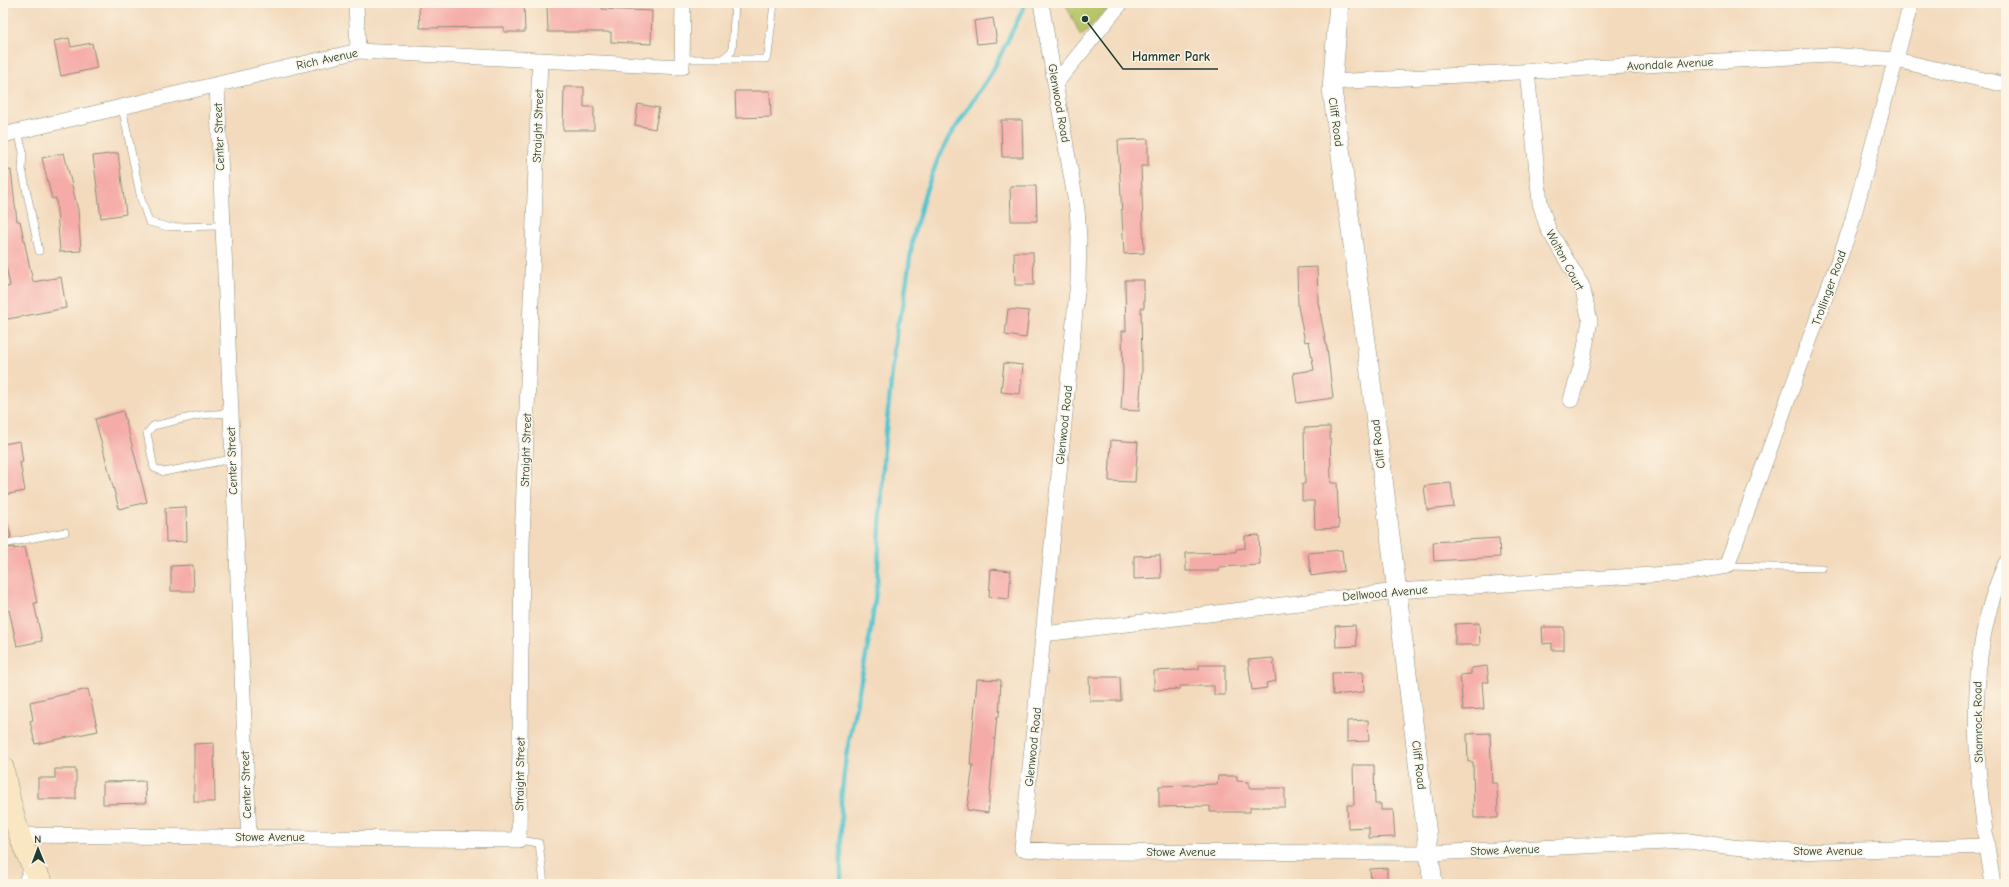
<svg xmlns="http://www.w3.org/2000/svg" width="2009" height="887" font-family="'Comic Neue',sans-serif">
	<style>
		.green { fill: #b6c568; stroke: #6a814e }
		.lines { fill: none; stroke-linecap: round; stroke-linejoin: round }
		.stream { stroke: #57c4cf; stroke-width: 4.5 }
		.building { fill: #f5aca8 }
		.service-casing { stroke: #898c78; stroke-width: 8 }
		.minor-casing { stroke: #898c78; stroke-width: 16 }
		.tertiary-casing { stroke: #898c78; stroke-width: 20 }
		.secondary-casing { stroke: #898c78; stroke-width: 22 }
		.service { stroke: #fff; stroke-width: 7 }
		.minor { stroke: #fff; stroke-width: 15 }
		.tertiary { stroke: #fff; stroke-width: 19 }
		.secondary { stroke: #f9e7c3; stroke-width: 21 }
		.labels { text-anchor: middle; stroke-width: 3; stroke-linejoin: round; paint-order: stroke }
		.street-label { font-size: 12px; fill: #1f3d34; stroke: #fcf5e5 }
		.leader { fill: none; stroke: #1f3d34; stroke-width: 1.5 }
		.callout-dot { fill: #1f3d34; stroke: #fcf5e5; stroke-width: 1.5 }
		.callout-label { font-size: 13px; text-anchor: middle; font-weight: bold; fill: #1f3d34; stroke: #fcf5e5; stroke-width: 3; stroke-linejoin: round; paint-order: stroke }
	</style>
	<rect width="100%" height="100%" fill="#fcf5e5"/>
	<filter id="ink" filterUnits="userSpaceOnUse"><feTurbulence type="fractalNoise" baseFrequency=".025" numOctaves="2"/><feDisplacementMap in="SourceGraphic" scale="8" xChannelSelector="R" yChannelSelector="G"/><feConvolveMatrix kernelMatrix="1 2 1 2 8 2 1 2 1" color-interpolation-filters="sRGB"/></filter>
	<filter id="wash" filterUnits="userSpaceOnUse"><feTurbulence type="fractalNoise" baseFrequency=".012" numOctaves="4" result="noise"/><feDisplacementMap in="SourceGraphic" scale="16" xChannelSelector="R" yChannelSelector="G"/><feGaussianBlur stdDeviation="0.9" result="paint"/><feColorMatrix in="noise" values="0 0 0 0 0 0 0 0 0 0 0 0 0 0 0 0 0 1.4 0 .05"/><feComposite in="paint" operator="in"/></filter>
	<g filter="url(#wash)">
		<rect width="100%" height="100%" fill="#f3dabd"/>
		<path class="green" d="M1065 3H1114L1081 36Z"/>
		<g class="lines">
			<path class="stream" d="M841 884V800L846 756 870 635 877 585 884 449 897 325 903 307 913 237 925 193 938 159 947 141 992 72 1026 3"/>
		</g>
		<g id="blocks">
			<path class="building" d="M419 3H524L525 32H504V27L420 28Z
				M547 3H602V9L652 11 651 44 611 42V32H548Z
				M993 18 997 42 977 44 974 21Z
				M69 38 71 47 92 43 97 68 61 76 54 41Z
				M564 87H584V107H594V130H563Z
				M735 91H770L771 117 736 118Z
				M638 104 659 108 655 129 635 125Z
				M1001 120H1022L1023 157H1002Z
				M1148 139V166H1141L1144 253 1124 254 1118 140Z
				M64 153 78 210 81 251 60 252 56 198 52 199 42 158Z
				M118 153 126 214 101 218 93 156Z
				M11 170 17 221H20L33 282 61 277 66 308 3 320V288L10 286 3 251V171Z
				M1010 186H1036L1037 221H1011Z
				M1014 252H1033L1034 285H1015Z
				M1317 267 1318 302 1327 348 1333 398 1297 403 1293 373 1314 370 1309 341 1305 342 1298 306 1297 268Z
				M1125 280H1144V308H1141L1142 370 1139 411 1121 410 1123 376 1122 331H1126Z
				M1008 309 1029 311 1026 338 1005 335Z
				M1004 363 1023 365 1020 394 1001 392Z
				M123 411 147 502 119 509 95 419Z
				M1330 427 1331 483H1337L1339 528 1315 529 1314 501H1302V484H1305L1304 428Z
				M1111 440 1138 442 1135 482 1109 481Z
				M20 441 23 462H20L25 491 3 495V444Z
				M1451 483 1454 507 1427 510 1424 486Z
				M186 507 187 541 166 542 165 508Z
				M7 521 11 537 3 539V522Z
				M1259 535 1260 565 1219 567V571H1186V553L1236 552V549L1245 548V536Z
				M1499 538 1500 557 1434 561 1433 542Z
				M14 547V549L25 547 37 603H34L42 641 17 646 9 610 3 611V549Z
				M1342 550 1344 571 1311 576 1308 553Z
				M1160 555 1161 578 1134 579V556Z
				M193 565 194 591H171V566Z
				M991 569 1011 571 1009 599 989 597Z
				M1479 623 1480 645H1455V624Z
				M1355 625 1357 646 1336 647 1335 626Z
				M1542 627H1564V650H1552V643L1543 644Z
				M1273 658 1276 681 1266 683 1267 688 1252 690 1248 660Z
				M1199 665H1225V695H1214V686H1180V689L1154 690V671L1199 669Z
				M1487 666 1489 682H1482L1484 709 1463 710 1460 675 1471 674V668Z
				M1363 672 1364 692 1333 695 1332 673Z
				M1089 677H1120L1121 701H1090Z
				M977 679 1001 680 999 717 997 716 988 813 967 810 973 765H970Z
				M88 689 98 731 35 744 30 721 33 720 30 702Z
				M1368 720 1369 741 1347 742V721Z
				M1490 733 1492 783H1497L1498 818H1474L1473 762H1468L1467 734Z
				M214 743 215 802H194V744Z
				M1353 765H1374L1375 804H1381V810H1393L1395 837 1369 838V827L1348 828 1347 805H1354Z
				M55 769H76V799H38V778H55Z
				M1218 776H1237V781L1249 782V788H1285V807H1250V812H1210V806L1159 807V786L1217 784Z
				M145 781 146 803 103 804V782Z
				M1387 868V884H1371L1370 869Z"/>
		</g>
	</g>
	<g filter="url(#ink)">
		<use href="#blocks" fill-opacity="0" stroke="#898c78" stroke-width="1"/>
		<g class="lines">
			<defs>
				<path id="service" d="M682 59H722L732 51 735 3
					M722 59H766L768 55 774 3
					M122 107 141 199 149 222 168 227 222 226
					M18 132 23 152 22 169 39 251
					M230 413 200 415 153 426 147 433 154 468 164 472 232 459
					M3 544 65 532
					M1727 566 1822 568
					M519 840 539 843 544 884"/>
				<path id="minor" d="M356 3 358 51
					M1041 3 1077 209 1079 238 1078 281 1022 849 1068 852 1430 853 1689 841 1732 847 1795 852 1987 846
					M1527 71 1540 203 1548 229 1582 286 1590 321 1582 363 1571 400
					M1332 82 1830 55 1896 60 2006 85
					M1055 84 1121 3
					M217 85 249 837
					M3 135 358 51 682 67 683 3
					M1044 634 1397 591 1684 573 1727 566 1850 229 1911 3
					M21 835 519 840 522 543 540 60
					M25 884 32 868
					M1993 884C1976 783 1961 659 2006 563"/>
				<path id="tertiary" d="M1339 3 1332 89 1366 341 1433 884"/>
				<path id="secondary" d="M3 767C10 805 21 853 43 884"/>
			</defs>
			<use href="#service" class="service-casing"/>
			<use href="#minor" class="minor-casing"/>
			<use href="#tertiary" class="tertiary-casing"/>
			<use href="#secondary" class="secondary-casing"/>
			<use href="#service" class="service"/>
			<use href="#minor" class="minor"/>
			<use href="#tertiary" class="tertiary"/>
			<use href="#secondary" class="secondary"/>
		</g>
	</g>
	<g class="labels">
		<g class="street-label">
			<text transform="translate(327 59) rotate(-12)" y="4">Rich Avenue</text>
			<text transform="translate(1670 64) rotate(-3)" y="4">Avondale Avenue</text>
			<text transform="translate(1059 103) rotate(80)" y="4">Glenwood Road</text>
			<text transform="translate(1336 122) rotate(82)" y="4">Cliff Road</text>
			<text transform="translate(538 126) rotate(-88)" y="4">Straight Street</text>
			<text transform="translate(219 137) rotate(-92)" y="4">Center Street</text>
			<text transform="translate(1565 260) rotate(62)" y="4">Walton Court</text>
			<text transform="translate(1829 288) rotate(-70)" y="4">Trollinger Road</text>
			<text transform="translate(1064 425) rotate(-84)" y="4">Glenwood Road</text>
			<text transform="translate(1378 444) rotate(-97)" y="4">Cliff Road</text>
			<text transform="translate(526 450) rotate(-88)" y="4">Straight Street</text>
			<text transform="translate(232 461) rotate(-92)" y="4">Center Street</text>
			<text transform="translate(1385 593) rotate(-5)" y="4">Dellwood Avenue</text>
			<text transform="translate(1978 722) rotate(-91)" y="4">Shamrock Road</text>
			<text transform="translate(1033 747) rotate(-84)" y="4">Glenwood Road</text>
			<text transform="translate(1419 765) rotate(83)" y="4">Cliff Road</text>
			<text transform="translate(520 774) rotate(-89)" y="4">Straight Street</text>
			<text transform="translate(246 785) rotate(-92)" y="4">Center Street</text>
			<text x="270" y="841">Stowe Avenue</text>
			<text transform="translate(1505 850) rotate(-2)" y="4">Stowe Avenue</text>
			<text x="1828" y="855">Stowe Avenue</text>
			<text x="1181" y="856">Stowe Avenue</text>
		</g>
	</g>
	<path class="leader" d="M1085 19L1123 69H1218"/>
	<circle class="callout-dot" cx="1085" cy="19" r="4"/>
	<g class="callout-label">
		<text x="1171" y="61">Hammer Park</text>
	</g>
	<rect width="2009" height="887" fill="none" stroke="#fcf5e5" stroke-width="16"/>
	<g transform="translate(38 849) rotate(359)" stroke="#fcf5e5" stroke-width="3" paint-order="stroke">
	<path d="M0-3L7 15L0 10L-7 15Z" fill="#1f3d34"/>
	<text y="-6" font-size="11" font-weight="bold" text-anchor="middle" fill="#1f3d34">N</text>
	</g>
</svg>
